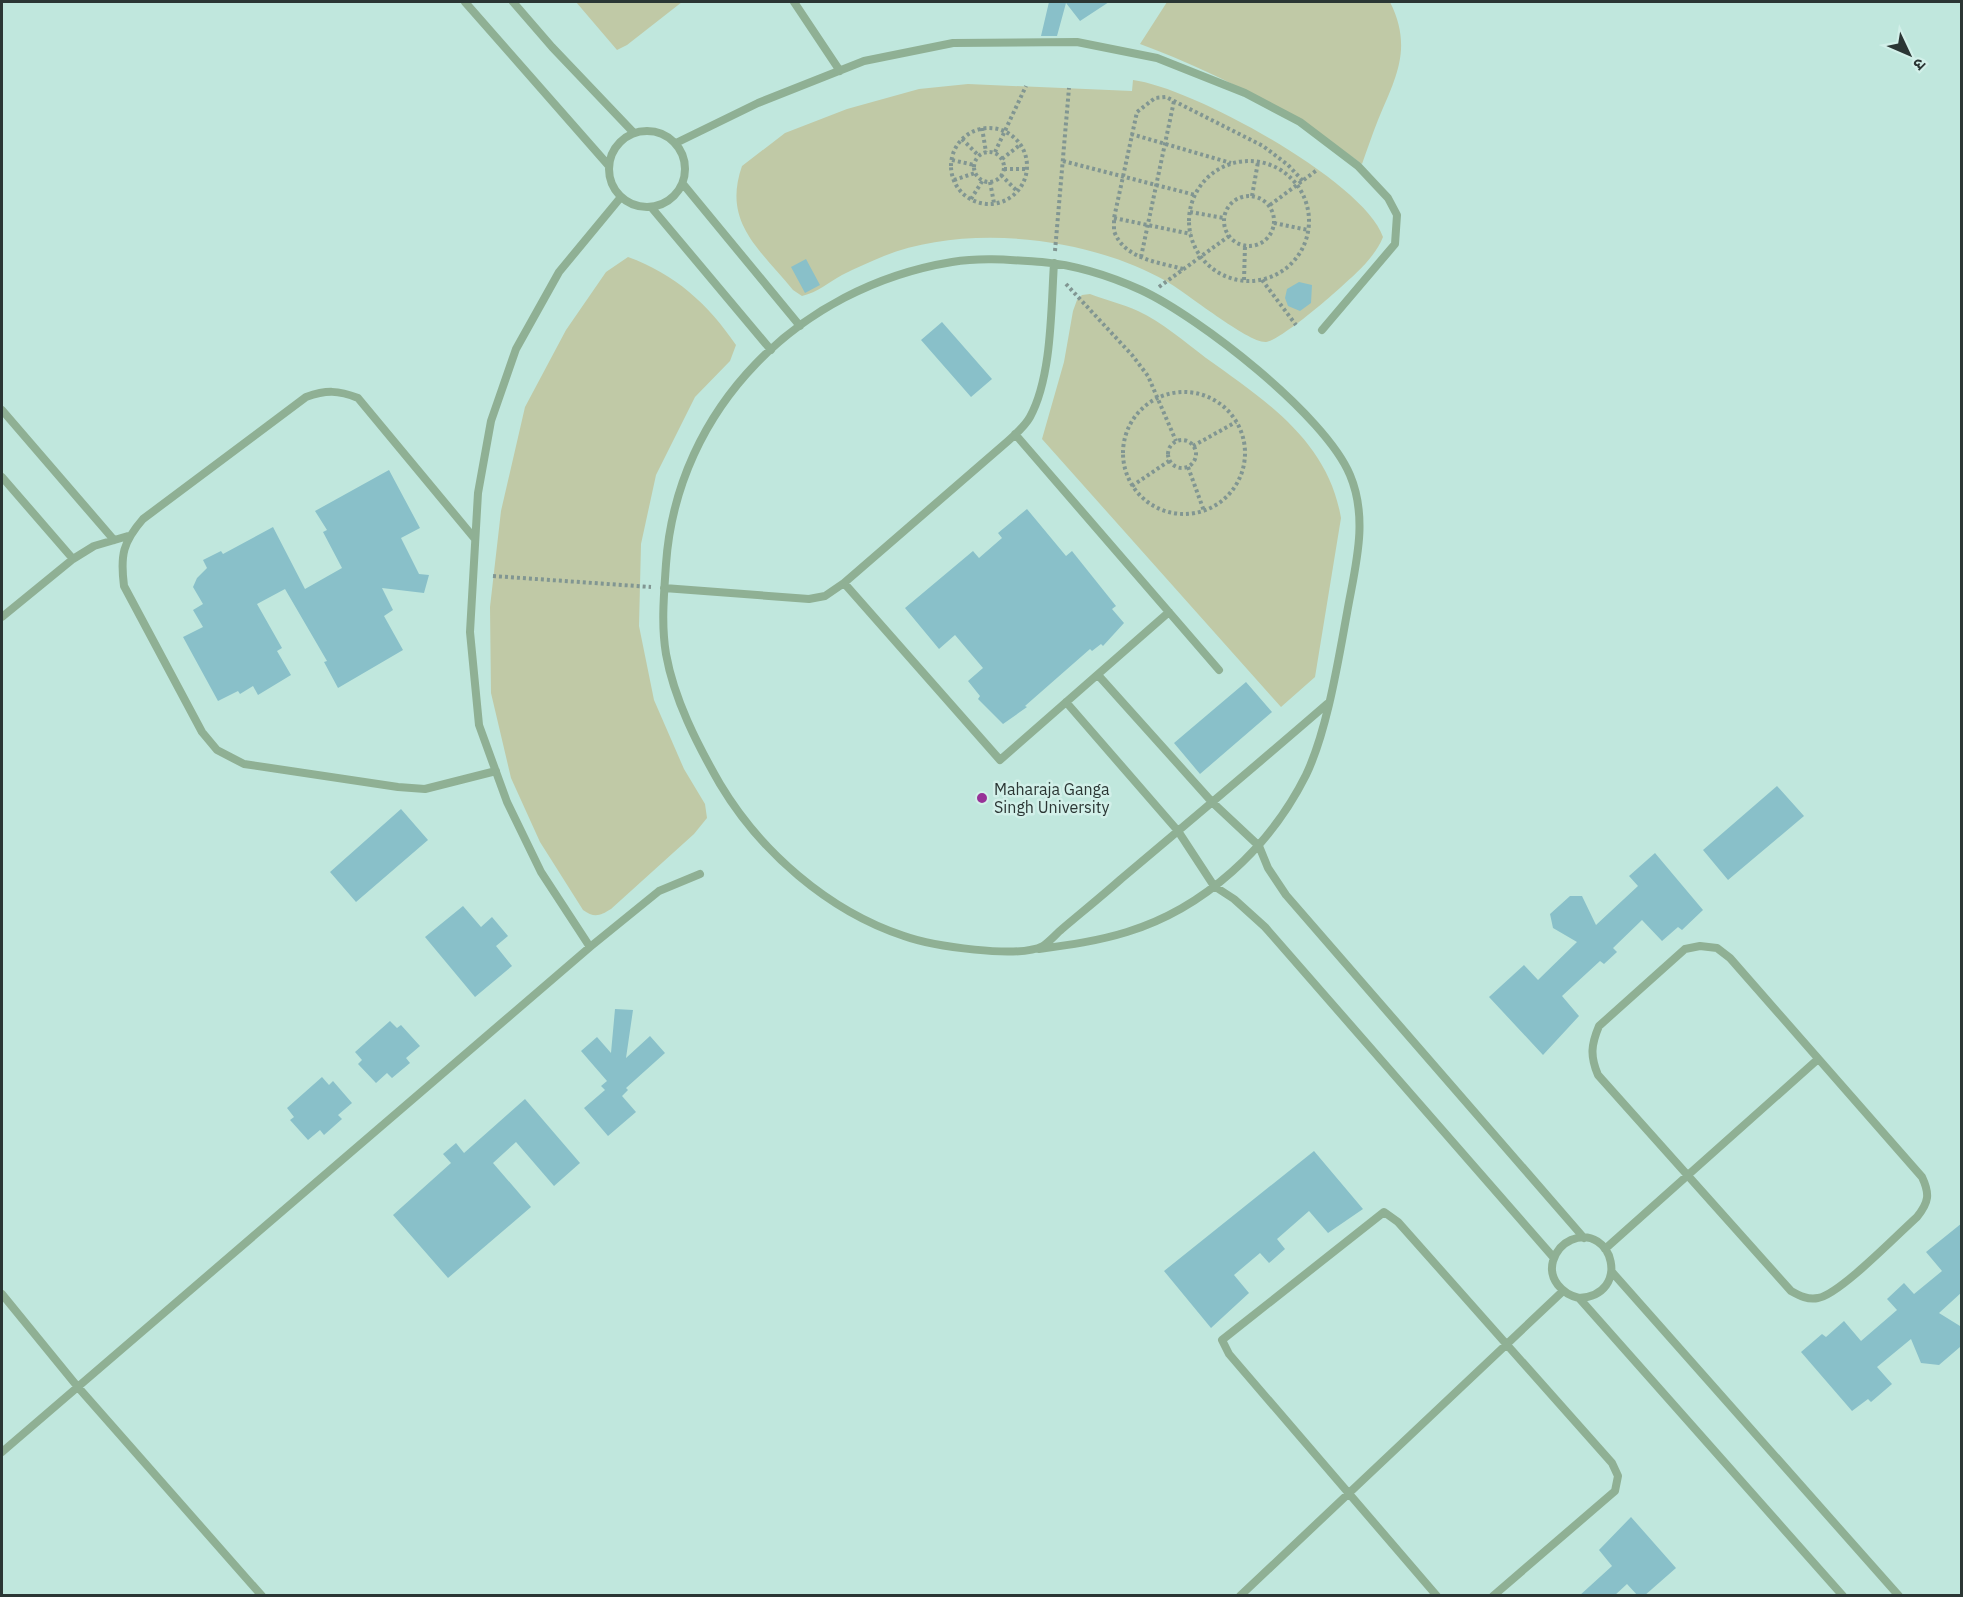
<svg xmlns="http://www.w3.org/2000/svg" width="1963" height="1597" font-family="'IBM Plex Sans','Noto Sans Devanagari',sans-serif">
	<style>
		.built { fill: #c0e7dd }
		.green { fill: #c0c9a6 }
		.building { fill: #89c0c9 }
		.lines { fill: none; stroke-linecap: round; stroke-linejoin: round }
		.path { stroke: #819692; stroke-width: 4; stroke-dasharray: 3 3; stroke-linecap: butt }
		.service { stroke: #8fb094; stroke-width: 8 }
		.poi-dot { fill: #973297; stroke: #d2f0e9; stroke-width: 2 }
		.labels { text-anchor: middle; stroke-width: 5; stroke-linejoin: round; paint-order: stroke }
		.poi-label { font-size: 16px; fill: #2b3634; stroke: #d2f0e9; text-anchor: start }
	</style>
	<rect width="100%" height="100%" fill="#d2f0e9"/>
	<path class="built" d="M2 2H1961V1595H2Z"/>
	<path class="green" d="M576 2H682L627 45 617 50Z
		M1167 2H1390C1413 48 1396 77 1378 120 1372 135 1367 150 1362 164 1294 114 1219 73 1140 44Z
		M1133 80C1191 87 1364 181 1383 237 1379 247 1373 255 1366 263 1353 278 1283 340 1266 342 1248 343 1187 293 1166 281 1088 237 968 223 884 256 870 262 855 268 842 275 828 283 818 292 802 296L793 290C760 249 722 223 742 166L785 133 847 109 919 89 968 84 1132 91Z
		M628 257C675 274 708 304 736 345L730 361 695 397 656 475 641 544 639 626 654 700 684 769 705 804 707 818 694 834 611 909C600 916 594 918 583 910L540 842 511 778 491 693 490 607 501 511 525 407 566 330 606 272Z
		M1090 294C1106 300 1123 304 1138 311 1162 322 1185 342 1206 358 1266 401 1328 441 1341 518L1315 677 1281 707 1042 439 1064 362 1073 311 1077 300 1082 295Z"/>
	<path class="building" d="M1049 2H1109L1080 21 1066 3 1057 36H1041Z
		M806 259 820 285 805 293 791 267Z
		M1299 282 1312 285 1311 303 1300 311 1288 306 1285 298 1287 289Z
		M942 322 992 379 971 397 921 340Z
		M389 470 420 528 401 538 419 574 429 575 424 593 382 588 393 610 384 616 403 650 338 688 324 662 327 661 285 589 257 604 282 648 277 651 291 675 258 695 253 686 240 694 238 691 218 701 183 637 203 627 193 610 203 604 193 587 197 578 207 568 203 560 221 551 223 554 273 527 305 589 342 568 323 532 327 530 315 511Z
		M1027 509 1066 556 1072 551 1116 606 1112 609 1124 623 1103 646 1101 644 1092 651 1090 649 1025 706 1027 707 1003 724 978 699 980 696 968 681 983 668 955 635 939 649 905 608 973 551 979 558 1002 538 998 533Z
		M1246 682 1272 712 1200 774 1174 743Z
		M1777 786 1804 816 1728 880 1703 850Z
		M401 809 428 840 356 902 330 872Z
		M1655 853 1703 910 1682 930 1678 927 1662 941 1642 920 1613 948 1617 952 1604 964 1600 961 1562 996 1579 1016 1543 1055 1489 997 1524 965 1538 980 1577 942 1553 928 1550 914 1570 896H1582L1596 925 1638 886 1629 876Z
		M463 906 481 927 492 917 508 936 496 946 512 966 475 997 425 937Z
		M615 1009 633 1010 626 1058 650 1036 665 1053 626 1088 628 1090 622 1096 636 1112 608 1136 584 1108 605 1090 601 1086 607 1081 581 1051 597 1037 611 1053Z
		M390 1021 397 1028 401 1025 420 1046 406 1058 410 1063 392 1078 387 1073 376 1083 358 1064 362 1060 355 1052Z
		M322 1077 329 1085 333 1081 352 1103 338 1115 342 1119 324 1135 320 1130 308 1140 290 1120 294 1117 287 1108Z
		M525 1099 580 1163 554 1186 516 1142 493 1163 531 1207 448 1278 393 1215 451 1163 443 1154 456 1143 464 1153Z
		M1314 1151 1363 1209 1328 1233 1309 1211 1277 1239 1285 1249 1269 1263 1260 1253 1234 1275 1249 1293 1211 1328 1164 1271Z
		M1962 1223V1292L1939 1313 1960 1326V1347L1939 1365 1921 1363 1911 1339 1877 1367 1892 1384 1871 1402 1868 1399 1852 1411 1801 1352 1822 1334 1826 1337 1844 1321 1861 1341 1897 1310 1887 1299 1904 1283 1914 1294 1942 1271 1926 1252Z
		M1631 1517 1676 1568 1644 1596H1638L1627 1584 1614 1596H1579L1612 1566 1599 1550Z"/>
	<g class="lines">
		<path class="path" d="M951 166a38 38 0 1 1 76 0a38 38 0 1 1-76 0Z
			M982 128 986 152
			M1131 134 1231 163
			M962 139 979 156
			M974 167a15 15 0 1 1 30 0a15 15 0 1 1-30 0Z
			M995 152 1026 86
			M1002 159 1021 144
			M952 160 974 165
			M1063 161 1195 195
			M1189 221a60 60 0 1 1 120 0a60 60 0 1 1-120 0Z
			M1004 169H1027
			M1001 175 1017 191
			M954 180 975 173
			M990 182 994 203
			M1224 221a25 25 0 1 1 50 0a25 25 0 1 1-50 0Z
			M1252 196 1258 162
			M971 199 983 180
			M1270 205 1317 170
			M1190 212 1224 218
			M1114 218 1191 234
			M1274 223 1308 230
			M1055 251 1069 88
			M1141 257 1174 101
			M1183 269C1158 262 1124 259 1114 231V218L1137 112 1155 98 1166 97 1263 146 1288 165 1303 181
			M1244 280 1245 246
			M1262 280 1296 325
			M1066 284 1132 355 1148 376 1176 441
			M1159 287 1229 236
			M1123 453a61 61 0 1 1 122 0a61 61 0 1 1-122 0Z
			M1168 454a14 14 0 1 1 28 0a14 14 0 1 1-28 0Z
			M1193 446 1236 422
			M1188 467 1204 511
			M1132 486 1169 461
			M493 576 651 587"/>
		<path class="service" d="M465 2 609 166
			M513 2 552 47 633 132
			M794 2 840 71
			M609 169a38 38 0 1 1 76 0a38 38 0 1 1-76 0Z
			M676 143 758 103 864 61 953 43 1077 42 1157 58 1245 93 1300 122 1358 166 1388 198 1397 215 1395 244 1322 330
			M683 184 800 326
			M651 207 771 350
			M2 410 114 540
			M1015 434 1219 670
			M2 477 73 559
			M475 539 358 398C338 390 326 390 306 397L143 519C123 542 120 555 124 586L202 732 217 750 244 764 398 787 425 789 496 771
			M844 583 1000 760 1169 612
			M664 588 809 599 825 596 844 583 1008 441C1016 434 1025 426 1030 417 1052 377 1051 308 1054 263
			M2 617 73 559 94 546 128 536
			M1098 675 1212 802 1259 846 1268 868 1286 895 1584 1238
			M1066 702 1178 831 1214 886 1234 899 1265 927 1554 1258
			M1700 946 1717 948 1730 958 1922 1177C1930 1194 1929 1202 1917 1217 1898 1234 1839 1295 1818 1298 1808 1300 1800 1296 1791 1291L1598 1075C1590 1056 1591 1045 1599 1026L1685 949Z
			M590 947 541 872 507 802 479 725 470 632 478 493 491 421 516 349 559 272 621 197
			M1039 949C1069 945 1098 941 1127 932 1205 908 1270 847 1306 775 1327 731 1338 662 1347 613 1355 567 1369 520 1350 475 1325 415 1199 317 1141 290 1110 276 1075 265 1042 262 1012 260 982 257 952 262 799 287 677 408 666 564 664 594 661 624 666 654 674 699 697 744 720 784 760 851 828 911 904 936 932 946 1018 959 1043 946 1050 941 1056 934 1062 929 1082 912 1102 896 1121 879 1190 821 1259 763 1327 704
			M1605 1249 1817 1060
			M1612 1272 1899 1596
			M2 1294 77 1386 262 1596
			M1579 1298C1632 1295 1613 1223 1571 1240 1562 1244 1556 1251 1553 1261 1548 1279 1562 1294 1579 1298L1843 1596
			M2 1452 590 947 659 891 700 874
			M1240 1596 1563 1291
			M1437 1596 1229 1354 1222 1340 1384 1212 1398 1222 1612 1463 1618 1476 1615 1491 1493 1596"/>
	</g>
	<circle class="poi-dot" cx="982" cy="798" r="6"/>
	<g class="labels">
		<g class="poi-label">
			<text x="994" y="795">Maharaja Ganga<tspan x="994" dy="18">Singh University</tspan></text>
		</g>
	</g>
	<rect width="1963" height="1597" fill="none" stroke="#2b3634" stroke-width="6"/>
	<g transform="translate(1909 54) rotate(134)" stroke="#d2f0e9" stroke-width="4.5" paint-order="stroke">
	<path d="M0-4.5L10 22L0 15L-10 22Z" fill="#2b3634"/>
	<text y="-9" font-size="16" font-weight="bold" text-anchor="middle" fill="#2b3634">उ</text>
	</g>
</svg>
